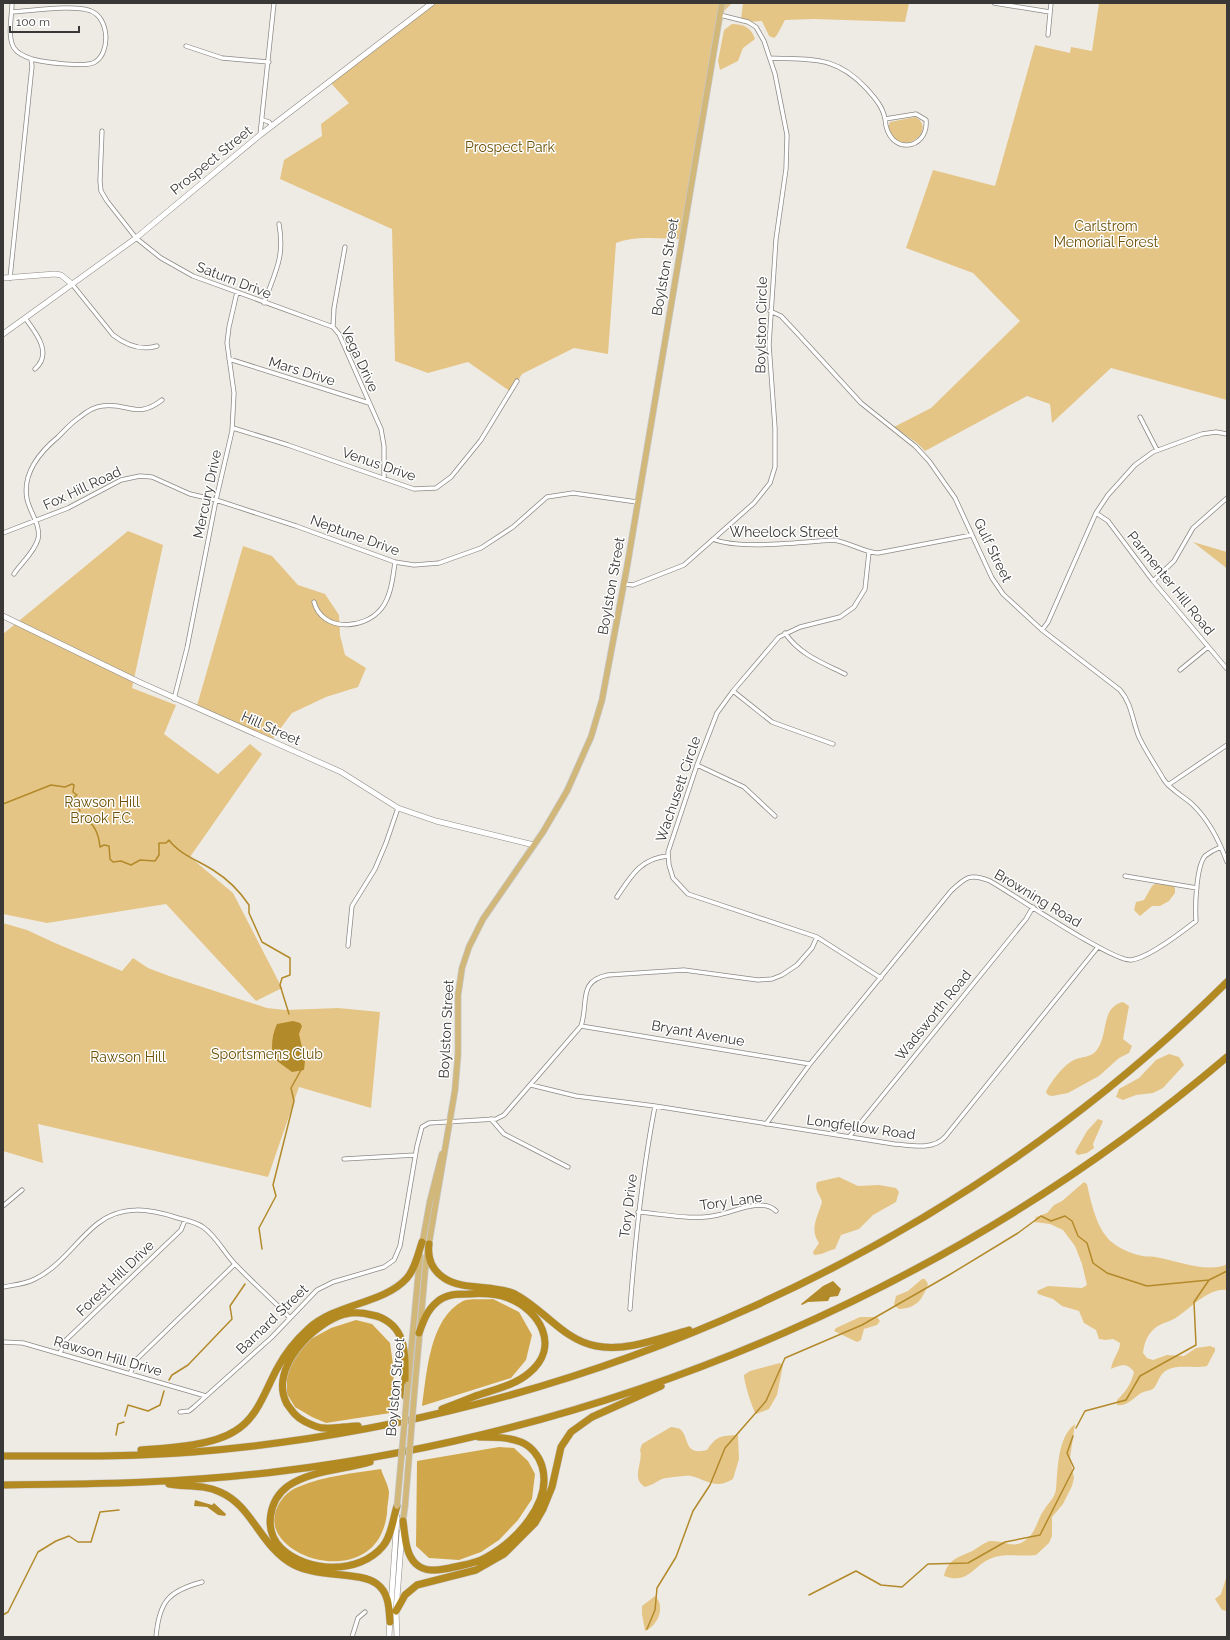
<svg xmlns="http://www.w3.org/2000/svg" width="1230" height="1640" font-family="Raleway,sans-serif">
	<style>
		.green { fill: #e5c586 }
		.forest { fill: #d1a74c }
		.water { fill: #b38a2a }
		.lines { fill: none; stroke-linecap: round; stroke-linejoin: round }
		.stream { stroke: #b38a2a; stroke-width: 1.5 }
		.street-casing { stroke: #8d8a85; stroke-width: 5 }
		.secondary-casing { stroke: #8d8a85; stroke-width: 6 }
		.primary-casing { stroke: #c8c7c7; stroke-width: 7 }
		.highway-casing { stroke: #c8c7c7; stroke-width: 8 }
		.street { stroke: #fff; stroke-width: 3.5 }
		.secondary { stroke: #fff; stroke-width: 5 }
		.primary { stroke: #d1b87a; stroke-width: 5.5 }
		.highway { stroke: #b38921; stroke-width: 7 }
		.primary-bridge-casing { stroke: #c8c7c7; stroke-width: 7; stroke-linecap: butt }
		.primary-bridge { stroke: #d1b87a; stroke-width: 5.5 }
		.labels { text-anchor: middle; stroke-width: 3; stroke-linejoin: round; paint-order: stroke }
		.park-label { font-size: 14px; fill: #6c5006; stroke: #fff }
		.street-label { font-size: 14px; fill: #393836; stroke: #fff }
	</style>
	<rect width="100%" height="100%" fill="#eeebe5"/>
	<path class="green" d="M432 3H732L720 15 682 239C661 239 636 235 616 243L608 354 574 348 522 374 511 392 468 362 428 373 395 361 392 229 280 179 284 160 322 136 321 124 349 103 329 81Z
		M743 3H909L905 22 814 19 785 20 777 35 774 38 769 36 762 21 748 22 741 19Z
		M1099 3H1227V400L1111 368 1052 423 1050 404 1027 396 925 451 917 443 894 427 931 408 1020 321 973 273 906 248 931 176 933 170 995 186 1035 45 1070 53 1071 47 1092 51Z
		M732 24C743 24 751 27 755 39L743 48 738 61 720 70 718 61 724 30Z
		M915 117C937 128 907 157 891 134 888 130 888 127 890 122Z
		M128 531 163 545 132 688 176 705 164 734 218 774 250 744 262 754 190 857 233 893 282 988 256 1001 166 904 47 923 3 914V634Z
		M1193 542 1227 552V569L1224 566Z
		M243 546 272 556 298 585 325 594 339 615 340 635 345 655 366 668 358 687 326 697 292 713 271 741 196 709Z
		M1155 884 1173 885 1175 888V893L1169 901 1160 906H1152L1140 916 1134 910 1136 902 1144 900 1152 886Z
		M3 923 27 930 55 943 122 971 133 958 148 968 169 976 267 1008 285 1010 338 1008 380 1012 371 1108 299 1087 268 1177 38 1124 43 1163 3 1151Z
		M1123 1002 1129 1006 1123 1039 1132 1046 1129 1053 1119 1058 1099 1076 1068 1093 1052 1096 1048 1095 1046 1092C1050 1083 1064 1064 1074 1060 1082 1056 1090 1058 1096 1051 1109 1036 1100 1007 1123 1002Z
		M1169 1054 1179 1057 1184 1065 1163 1088 1153 1093 1136 1095 1123 1100 1116 1097 1119 1089 1139 1078 1156 1060Z
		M1098 1119 1103 1121 1093 1144 1094 1148 1087 1153 1078 1155 1075 1152 1087 1131Z
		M839 1177 858 1186 879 1185 896 1188 899 1192 896 1202 873 1215 859 1229 841 1235 835 1249C827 1251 822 1255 814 1255L813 1252 819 1243C809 1229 818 1216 822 1202 820 1194 814 1190 817 1182Z
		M1084 1182 1087 1184C1090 1199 1096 1224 1106 1236 1113 1246 1131 1254 1143 1256 1147 1257 1151 1256 1155 1257 1174 1260 1209 1274 1227 1264V1290C1208 1287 1188 1311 1174 1319 1168 1322 1159 1324 1154 1329 1147 1335 1144 1344 1143 1353L1147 1358 1153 1360 1167 1355 1184 1356 1196 1348 1210 1346 1215 1348V1351L1207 1366C1195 1369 1179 1364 1167 1370 1158 1375 1158 1385 1153 1389 1149 1391 1145 1391 1141 1393 1134 1398 1126 1407 1117 1405V1400C1125 1393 1132 1382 1134 1372 1127 1362 1120 1365 1111 1369 1112 1359 1120 1352 1120 1343L1113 1339 1105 1340 1099 1339 1096 1330 1084 1323 1079 1311 1062 1306 1053 1299 1038 1294 1037 1291 1048 1286 1082 1288 1087 1285 1082 1264 1075 1246 1063 1230 1050 1224 1034 1222 1036 1217 1047 1213 1054 1205 1062 1201Z
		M922 1279H925L928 1284C922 1300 917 1308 899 1309L894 1305 896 1296 908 1291Z
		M860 1317H877L880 1321 877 1325 864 1329 861 1340 857 1342 834 1331 836 1328Z
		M780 1363 783 1365 777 1395 769 1409 756 1414C752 1408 744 1382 744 1375L750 1371Z
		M1075 1424 1070 1458 1074 1478 1072 1486 1063 1504 1052 1517V1536L1049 1543 1036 1555C1021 1557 1006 1553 992 1558 973 1565 969 1585 944 1576 948 1557 962 1557 974 1550 979 1547 985 1542 990 1541 1007 1540 1015 1552 1030 1536 1037 1528 1038 1518 1044 1510 1048 1503 1055 1498 1056 1489 1058 1469 1057 1438 1075 1424Z
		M671 1427C673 1427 678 1428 680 1429 690 1437 683 1456 707 1450 717 1435 721 1436 738 1435L739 1459 733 1479C716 1490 707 1480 691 1476 687 1475 666 1478 662 1479 656 1482 652 1485 645 1487 630 1478 644 1462 640 1450L642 1444Z
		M1227 1575V1611L1222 1610 1215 1599 1221 1594Z
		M655 1596C666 1606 658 1626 645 1631L642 1614V1606Z"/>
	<path class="forest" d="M493 1299 519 1312 532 1335 526 1360 511 1378 422 1406C427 1373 429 1319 463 1301 470 1298 485 1300 493 1299Z
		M356 1320 372 1324 390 1343 394 1371 390 1413 326 1423 312 1417 295 1407 287 1394V1373L297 1354 309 1340 331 1328Z
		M499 1447 514 1448 528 1461 535 1474 532 1499 518 1520 499 1540 481 1552 459 1560 429 1558 416 1546 417 1461Z
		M381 1469C383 1476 388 1484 389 1492 389 1498 387 1506 387 1513 378 1595 258 1558 276 1510 280 1500 287 1491 298 1487 324 1476 354 1473 381 1469Z"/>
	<path class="water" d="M293 1021 300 1023 302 1026 299 1034 305 1061 304 1070 292 1072 273 1058C271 1045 272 1035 277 1024Z
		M833 1281 841 1289 838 1296 830 1297 828 1301 808 1302 802 1305 801 1304 823 1286Z
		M195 1500 212 1505 214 1503 226 1514 225 1516 218 1515 207 1507 194 1506Z"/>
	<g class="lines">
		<path class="stream" d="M3 804 51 785 65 787 72 784 74 785 73 792 77 795 69 801 68 807 78 806 80 811 76 812 77 818C80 819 83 819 86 820 96 825 99 837 100 847L104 845 109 846 110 859 113 862 121 861 131 865 140 860 155 861 159 855V843H166L169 840C179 854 199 861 213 870 229 880 239 890 249 905V913L262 942 290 958V975L282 978 280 985 289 1014
			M262 1249 259 1228 276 1196 273 1185 294 1101 291 1088 301 1070
			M169 1380 172 1375 188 1365 232 1319 230 1306 245 1284
			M125 1416 128 1405 148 1411 160 1405 164 1391
			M1076 1428 1085 1411 1126 1400 1140 1376 1196 1345 1194 1302 1209 1280 1227 1271
			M116 1435 118 1424 124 1422
			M809 1595 856 1571 881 1585 902 1587 928 1564 968 1563 1005 1542 1040 1535 1074 1468 1067 1453 1073 1436
			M3 1615 8 1612 38 1552 56 1541 69 1536 78 1542H91L100 1512 119 1510
			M647 1629 655 1610 657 1588 676 1557 693 1511 710 1485 725 1448 766 1401 785 1358 862 1325 949 1275 1018 1233 1041 1216 1051 1221 1065 1216 1072 1221 1078 1236 1087 1243 1093 1263 1107 1273 1147 1286 1209 1280"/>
		<defs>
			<path id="street" d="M994 3 1050 12
				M12 12C31 11 75 4 91 11 109 18 111 52 95 62 87 68 42 62 32 59 26 57 17 53 14 48 7 37 12 16 12 3
				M1048 35 1051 3
				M186 46 222 58 269 62
				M770 58C812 60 835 55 866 88 875 98 883 107 885 119
				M916 114 926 120C929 150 888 157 885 119Z
				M263 120 269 122 272 126
				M102 131 100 181 101 191 107 201 136 238 161 258 193 276 333 327
				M260 135 274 3
				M345 247 334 308 333 327 339 334 381 429 384 446V478
				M10 278 32 66 31 59
				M72 284 113 335C126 345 141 351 157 346
				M264 303C275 272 285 258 279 224
				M770 311 781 316 797 333 861 403 915 446 929 461 955 498 992 578 1003 594 1042 630 1120 690C1132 704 1132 720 1139 737 1146 752 1156 766 1164 780 1171 790 1183 796 1192 804 1209 820 1219 840 1227 862
				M25 318C36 333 53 353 35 369
				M229 359 369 403
				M1140 417 1157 450
				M233 428 288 445 414 489 436 488 451 477 481 440 517 381
				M1096 513 1108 521 1153 581 1227 669
				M3 533 68 508 121 480 140 476 152 477 190 494 216 500 296 526 395 562 414 565 439 563 481 548 513 527 547 497 573 493 637 502
				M713 539C738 550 804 542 833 540 849 542 863 552 878 553L972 535
				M869 552 865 589 854 607 840 617 800 627 779 637 733 691 717 713 697 765 668 852 669 865 673 878 688 894 817 937 881 978
				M14 574C21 563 34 553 38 539 41 525 30 513 27 499 22 473 40 452 58 437 65 430 72 422 80 417 86 412 94 407 102 406 128 402 136 420 162 400
				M1153 581 1174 561 1193 528 1227 498
				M624 584 633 585 684 565 754 503 770 483 775 467V428L769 345 776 239 786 169 787 135 775 74 764 41 756 27 748 22 720 15
				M314 602C322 632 364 630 381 609 391 597 393 577 395 562
				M1042 630 1048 622 1096 513 1108 495 1135 465 1153 452 1202 434 1216 432 1227 434
				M785 633C800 655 823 663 845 674
				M1180 670 1208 647
				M733 691 772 722 833 744
				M174 699 187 648 216 500 232 431 234 393 227 343 229 327 237 292
				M697 765 744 787 775 816
				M1168 785 1227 745
				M1125 876 1197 888
				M617 897C631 876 641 858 668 856
				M348 946 352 906 375 869 386 843 398 808
				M581 1026 810 1064
				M531 1085 576 1096 655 1106 894 1144C911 1145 932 1151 945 1137L1098 947
				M491 1119 504 1134 568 1167
				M766 1124 810 1064 951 891C966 877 970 873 990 881 1013 894 1113 962 1131 960 1148 958 1182 932 1196 921 1195 907 1196 867 1205 856 1210 852 1216 849 1221 847
				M849 1137 1026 919 1033 907
				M344 1159 415 1155
				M3 1206 22 1190
				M638 1212C664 1214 693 1221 718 1215 734 1212 763 1197 776 1211
				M3 1287C14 1285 26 1284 35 1279 60 1267 76 1241 97 1224 122 1204 150 1209 178 1218 186 1220 196 1222 203 1227 217 1237 224 1253 235 1264 253 1283 272 1299 290 1318
				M630 1309C635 1241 642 1173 655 1106
				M3 1342 23 1343 206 1396
				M60 1353 65 1341 181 1230 185 1220
				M130 1374 136 1360 235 1264
				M180 1412 189 1411 194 1407 272 1337 317 1290 333 1282 384 1267 394 1260 400 1246 417 1146 422 1127 429 1123 496 1119 504 1115 581 1026C589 1003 577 981 608 975L684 970 758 980 772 979 782 975 797 965 812 948 817 937
				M156 1637C159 1602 168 1591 202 1582
				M352 1637 358 1618 365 1612"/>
			<path id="secondary" d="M3 278 55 274 61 275 72 284
				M3 334 136 238 260 135 432 3
				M3 616 139 682 341 772 398 808 436 821 534 845
				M391 1606 397 1517
				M389 1637 390 1618
				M397 1637 396 1611 402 1532"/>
			<path id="primary" d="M422 1245 430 1201 442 1154
				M408 1384 420 1256
				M415 1385 426 1261 455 1090 458 1054V995L462 968 469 947 483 919 543 832 567 791 591 737 602 700 627 567 722 3
				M403 1521 405 1506"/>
			<path id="highway" d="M429 1244C427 1259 432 1270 444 1278 463 1291 494 1284 515 1294 544 1309 563 1340 596 1346 626 1352 660 1338 689 1330
				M419 1333C423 1322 427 1310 437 1302 446 1294 457 1294 468 1294 482 1293 495 1293 508 1298 540 1310 561 1347 529 1373 514 1386 492 1390 473 1397 463 1401 453 1405 442 1409
				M358 1426C347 1426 335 1429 324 1428 317 1428 310 1424 304 1421 296 1417 292 1411 287 1404 268 1369 313 1323 345 1314 353 1312 364 1313 372 1315 384 1317 395 1325 400 1336 408 1354 404 1378 405 1396
				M141 1450C168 1448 212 1446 235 1431 258 1418 266 1388 278 1367 286 1352 296 1340 308 1329 336 1303 384 1304 407 1278 415 1269 418 1254 422 1242
				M3 1456C66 1456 130 1457 193 1452 578 1421 952 1254 1227 982
				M370 1462C344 1470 311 1470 288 1486 269 1500 263 1530 281 1548 307 1573 359 1575 383 1546 392 1535 393 1518 397 1506
				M169 1484C186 1487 203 1484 220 1492 253 1506 260 1547 294 1565 319 1578 360 1571 377 1584 389 1593 389 1608 390 1622
				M3 1485C96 1484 189 1483 282 1471 628 1428 961 1283 1227 1057
				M403 1521C405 1534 405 1554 416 1564 426 1573 438 1570 450 1568 462 1565 475 1564 485 1558 515 1542 553 1503 542 1466 539 1456 531 1446 521 1442 507 1437 493 1437 479 1437
				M396 1611 405 1595 417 1585 476 1570 504 1554 535 1523 543 1509 552 1487 561 1447 571 1432 592 1417 661 1386"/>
		</defs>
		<use href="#street" class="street-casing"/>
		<use href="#secondary" class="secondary-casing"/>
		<use href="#primary" class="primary-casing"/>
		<use href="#highway" class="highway-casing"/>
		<use href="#street" class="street"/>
		<use href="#secondary" class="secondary"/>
		<use href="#primary" class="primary"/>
		<use href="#highway" class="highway"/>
		<defs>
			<path id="primary-bridge" d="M397 1506 408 1384
				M405 1506 415 1385"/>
		</defs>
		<use href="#primary-bridge" class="primary-bridge-casing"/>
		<use href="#primary-bridge" class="primary-bridge"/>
	</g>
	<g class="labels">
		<g class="park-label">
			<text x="510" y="152">Prospect Park</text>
			<text x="1106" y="231">Carlstrom<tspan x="1106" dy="16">Memorial Forest</tspan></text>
			<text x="102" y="807">Rawson Hill<tspan x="102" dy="16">Brook F.C.</tspan></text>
			<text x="267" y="1059">Sportsmens Club</text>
			<text x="128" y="1062">Rawson Hill</text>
		</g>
		<g class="street-label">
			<text transform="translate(211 160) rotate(-39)" y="5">Prospect Street</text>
			<text transform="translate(665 267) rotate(-80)" y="5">Boylston Street</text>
			<text transform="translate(234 280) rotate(21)" y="5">Saturn Drive</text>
			<text transform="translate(761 325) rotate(-89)" y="5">Boylston Circle</text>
			<text transform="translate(360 359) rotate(65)" y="5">Vega Drive</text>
			<text transform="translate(302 371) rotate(17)" y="5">Mars Drive</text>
			<text transform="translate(379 464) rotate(19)" y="5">Venus Drive</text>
			<text transform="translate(82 488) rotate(-25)" y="5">Fox Hill Road</text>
			<text transform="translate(207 494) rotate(-78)" y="5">Mercury Drive</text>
			<text x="784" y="537">Wheelock Street</text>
			<text transform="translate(355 535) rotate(20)" y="5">Neptune Drive</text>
			<text transform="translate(993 550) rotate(64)" y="5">Gulf Street</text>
			<text transform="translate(1171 583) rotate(51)" y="5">Parmenter Hill Road</text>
			<text transform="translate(611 586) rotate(-80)" y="5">Boylston Street</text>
			<text transform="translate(271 728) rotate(24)" y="5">Hill Street</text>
			<text transform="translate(678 789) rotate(-71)" y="5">Wachusett Circle</text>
			<text transform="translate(1038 898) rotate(31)" y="5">Browning Road</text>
			<text transform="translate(933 1015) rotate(-51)" y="5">Wadsworth Road</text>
			<text transform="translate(446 1029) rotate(-87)" y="5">Boylston Street</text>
			<text transform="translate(698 1033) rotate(10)" y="5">Bryant Avenue</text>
			<text transform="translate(861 1127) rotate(8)" y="5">Longfellow Road</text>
			<text transform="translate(731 1201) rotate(-8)" y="5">Tory Lane</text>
			<text transform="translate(628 1206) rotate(-83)" y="5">Tory Drive</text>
			<text transform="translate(115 1278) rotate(-44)" y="5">Forest Hill Drive</text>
			<text transform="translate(272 1319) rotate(-44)" y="5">Barnard Street</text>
			<text transform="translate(108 1356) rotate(16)" y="5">Rawson Hill Drive</text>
			<text transform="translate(395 1387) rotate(-85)" y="5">Boylston Street</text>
		</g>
	</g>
	<rect width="1230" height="1640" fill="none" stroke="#393836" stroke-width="8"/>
	<path d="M10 26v6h69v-6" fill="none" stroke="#393836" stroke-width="2"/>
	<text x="16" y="26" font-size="12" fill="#393836" stroke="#ffffff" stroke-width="3" paint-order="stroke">100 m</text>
</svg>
